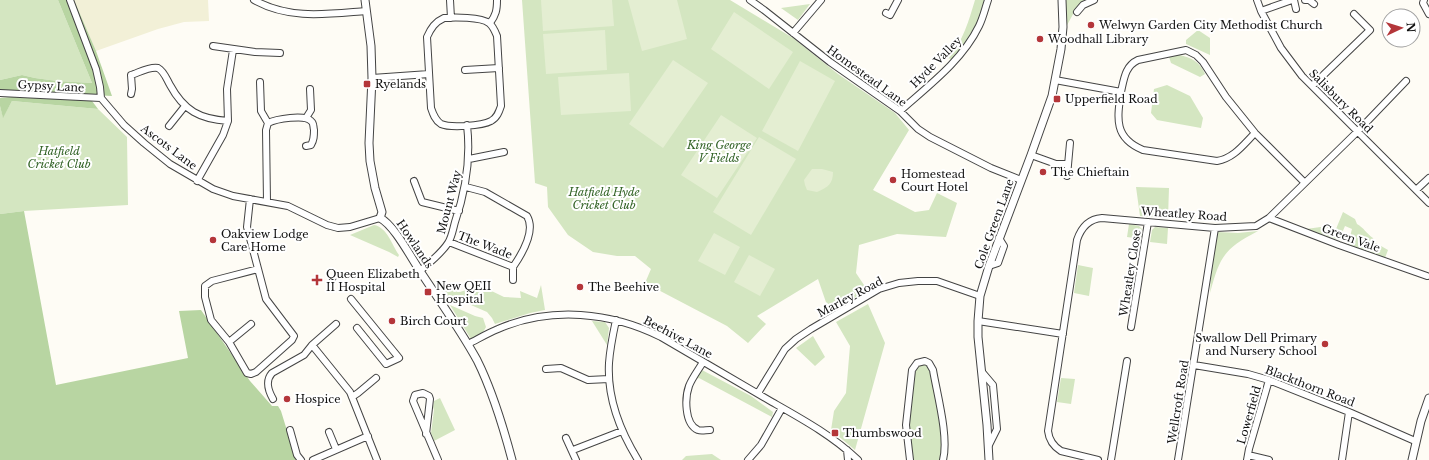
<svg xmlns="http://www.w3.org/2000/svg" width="1429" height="460" font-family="'Libre Baskerville',serif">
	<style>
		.farmland { fill: #f2f0d7 }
		.green { fill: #d4e6c1 }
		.forest { fill: #b8d5a2 }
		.pitch { fill: #e4eed2 }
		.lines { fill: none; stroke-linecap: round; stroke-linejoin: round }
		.minor-casing { stroke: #444; stroke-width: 8 }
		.tertiary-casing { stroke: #444; stroke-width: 9 }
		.minor { stroke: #fff; stroke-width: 6 }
		.tertiary { stroke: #fff; stroke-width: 7 }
		.poi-dot { fill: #b4363a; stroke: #fff; stroke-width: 1.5 }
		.labels { text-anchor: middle; stroke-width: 4; stroke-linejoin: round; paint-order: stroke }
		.poi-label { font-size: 11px; fill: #111; stroke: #fff; text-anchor: start }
		.street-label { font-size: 11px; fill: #111; stroke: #fff }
		.park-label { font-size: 11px; font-style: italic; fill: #326326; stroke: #fff }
	</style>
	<rect width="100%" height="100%" fill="#fefcf5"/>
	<path class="farmland" d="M74 0H208L209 21 184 22 158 29 96 51Z"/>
	<path class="green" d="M0 0H58L92 83 57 81 35 78 22 75 0 80Z
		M522 0H730L793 38 838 74 895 113 909 130 873 190 915 212 929 210 937 193 957 203 946 237 897 234 859 245 856 273 868 291 829 311 818 279 757 316 766 324 748 343 727 326 645 283 651 269 635 256H617L593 252 568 235 548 207 547 187 535 183Z
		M975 0H986L978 24 953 60 948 58C963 42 969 20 975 0Z
		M1064 0H1088L1077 7 1066 27Z
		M810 4 798 20 781 8Z
		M1198 30 1210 38V55L1186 44V40Z
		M1179 55C1191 57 1200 62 1205 74L1200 77 1171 63 1169 57Z
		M1167 85 1190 96 1203 118 1201 128 1157 120 1151 113 1154 89Z
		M12 101 98 109 127 137 128 205 24 211 0 214V106L3 117Z
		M1136 187 1169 188 1168 218 1140 216Z
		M1343 212 1355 219 1357 224C1364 228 1366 233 1373 238L1374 242 1388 250 1385 258 1348 244 1352 229 1345 226 1339 240 1306 229 1328 226 1336 229Z
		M1129 224 1139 226 1142 229 1141 239 1127 237Z
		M374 225C387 227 392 245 399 255L398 257 389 252 350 235Z
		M1155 227 1168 228 1167 244 1150 242 1152 230Z
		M1258 231C1224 249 1220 256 1210 293L1212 262 1217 233 1218 232 1238 233Z
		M1078 265 1093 268 1089 296 1074 293Z
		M473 282 504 297 521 298 520 291 537 298 541 285 545 310 530 313 495 324 492 318 487 312 464 302 445 295 438 285 460 292 469 289Z
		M868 304 885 343 855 450 831 430 834 411 846 393 850 346 836 322Z
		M450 305 475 316 483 318 486 327 482 334 471 339Z
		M592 321 605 322 609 328 607 345Z
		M813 336 825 357 815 366 796 348Z
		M919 364H926L929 367 931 373C937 401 946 431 942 460H912C907 430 911 402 915 372L916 368Z
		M702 370 751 396 773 412 772 417 699 378 696 379Z
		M1061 378 1075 379 1071 404 1057 402Z
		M440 398 455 430 434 441 431 433 434 410 433 407 434 401Z
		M712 454 721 460H682L686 456Z"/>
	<path class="forest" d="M58 0H74L96 51 112 96 0 90V80L22 75 35 78 57 81 92 83Z
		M21 96 92 101 98 109 12 101 3 118 0 106V98Z
		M24 211 56 385 188 358 179 311 201 310 250 381 272 406H278L281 411 296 460H0V214Z"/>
	<path class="pitch" d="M541 0H612L614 26 543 31Z
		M628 0H677L687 39 642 51Z
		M734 12 793 52 769 89 711 49Z
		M605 30 607 70 546 74 543 34Z
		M673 60 708 83 663 148 629 124Z
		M800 61 835 81 798 151 762 131Z
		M629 73 631 111 561 115 558 77Z
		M721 115 757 138 717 198 681 175Z
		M759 137 796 159 751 235 713 212Z
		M812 169H822L833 172C833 184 828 187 817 192L807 190 805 185 804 180Z
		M714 233 740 247 725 275 698 261Z
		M749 255 775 269 760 296 734 282Z"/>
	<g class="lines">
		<defs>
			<path id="minor" d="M70 0 96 69 100 87 101 98 124 125 144 143 170 164 213 189 233 196 288 206 327 225 338 228 350 227 380 218
				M254 0C290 20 327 14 366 11
				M450 0 451 18
				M750 0 764 10 830 62 900 111 918 129 930 137 991 168 1021 180
				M1257 0 1261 11 1281 48 1302 76 1429 203
				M1294 0 1296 9
				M1305 0H1309L1314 4
				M1424 0 1423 3 1429 14
				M1261 11 1292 0
				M1077 12 1083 5 1094 0
				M886 13 890 15 898 0
				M444 18C454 17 481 17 489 23 493 26 495 31 497 36L501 106C499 112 497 118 491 121 482 126 450 128 441 124 435 120 433 114 431 108L427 37C431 28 435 22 444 18Z
				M490 23C496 15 497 10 497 0
				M793 33 821 0
				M213 46 255 52 280 53
				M465 70 499 68
				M372 78 429 74
				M1055 80 1121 92C1117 119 1114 138 1143 150L1217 161C1234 158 1243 145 1255 133
				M260 82 261 111 268 123
				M1312 86 1370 30 1354 14
				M1121 92C1124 79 1125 66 1138 60L1186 50 1196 55 1203 62 1226 97 1255 133 1304 182
				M0 93 101 98
				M131 94 132 89 131 75C138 73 150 66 158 68 164 71 167 80 170 85 184 111 200 119 228 121
				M900 111C928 86 962 61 979 26 983 18 985 9 988 0
				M306 118 311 110 310 89
				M169 126 185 106
				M1031 155 1056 164H1068
				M469 159 504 152
				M1067 176 1070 143
				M197 181 223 135 228 121 227 89 233 50
				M414 181 422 202 459 211
				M1416 190 1429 178
				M250 199 247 227 266 299 294 336 292 340 256 372 251 374 247 373 229 342 211 320 205 297V286L212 281 258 269
				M267 202 266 130 268 123C276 119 305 114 311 121 314 123 313 126 314 130 314 136 314 140 311 145L306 146
				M1269 218 1339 245 1427 276
				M449 242 513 267C522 254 536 231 527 216L485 192 466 187
				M989 266 998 263 1004 246 999 238
				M420 271C430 262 441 254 448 243 452 237 453 229 455 222 466 190 471 159 467 125
				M513 280V267
				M351 299 399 358 386 364 357 328
				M616 320C613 334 610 348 609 363 607 398 620 431 638 460
				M978 321 1063 334
				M1131 327 1148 222
				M229 342 251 324
				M468 344C478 339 488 333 498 329 551 306 611 312 661 337 698 359 735 380 772 402 802 419 833 436 858 460
				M312 345 336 324
				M703 362C699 369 692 378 689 386 685 397 684 424 698 430 701 431 706 430 710 430
				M1194 365 1248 374 1269 380 1349 412 1415 441
				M546 369 561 368 588 380 609 379
				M982 372 993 385 997 429 989 445
				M758 393 785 349 796 339 811 329 879 289 899 283 918 281H937L980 296
				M352 397 358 393 376 378
				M273 399C268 390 265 381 272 373L304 355 312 345 350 392 377 460
				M290 430 297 455 301 460
				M329 432 336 449
				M426 434 430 399 429 396 423 393 415 395 413 401 438 460
				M566 438 576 460
				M573 450 622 431
				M847 450 848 460
				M1248 455 1269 460
				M313 460 368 436
				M748 460 761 445 782 408
				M910 460 906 425 912 370 917 363 925 361 929 363 933 370C937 394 949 437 943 460
				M1098 460 1061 451C1053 446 1049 440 1048 431L1077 240C1081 228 1088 219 1102 218L1215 228 1256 226 1269 218 1358 131 1406 81
				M1111 460 1127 361
				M1178 460 1215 228
				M1247 460 1249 449 1269 380
				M1342 460 1349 412"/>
			<path id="tertiary" d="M365 0 371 46 372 78 369 143 370 161 375 188 382 212 380 218C394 225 410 256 420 271 439 300 460 329 477 360 493 392 503 426 512 460
				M989 460 987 425 978 337V321L980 296 989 266 1031 155 1052 96 1061 49 1063 27 1062 0
				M1412 460 1421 421 1429 398"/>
		</defs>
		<use href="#minor" class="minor-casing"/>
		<use href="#tertiary" class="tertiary-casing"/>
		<use href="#minor" class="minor"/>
		<use href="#tertiary" class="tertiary"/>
	</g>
	<g class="poi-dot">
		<circle cx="1091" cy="25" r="4"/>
		<circle cx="1040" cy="39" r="4"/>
		<rect x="363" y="80" width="8" height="8" rx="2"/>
		<rect x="1053" y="95" width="8" height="8" rx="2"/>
		<circle cx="1043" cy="172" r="4"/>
		<circle cx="893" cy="180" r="4"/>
		<circle cx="213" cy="240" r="4"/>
		<path d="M315 274h4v4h4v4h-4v4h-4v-4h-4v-4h4z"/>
		<circle cx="580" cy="287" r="4"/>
		<rect x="424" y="288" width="8" height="8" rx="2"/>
		<circle cx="392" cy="321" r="4"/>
		<circle cx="1325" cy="344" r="4"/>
		<circle cx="287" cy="399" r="4"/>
		<rect x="831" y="429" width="8" height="8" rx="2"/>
	</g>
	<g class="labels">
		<g class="poi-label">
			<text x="1099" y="29">Welwyn Garden City Methodist Church</text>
			<text x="1048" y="43">Woodhall Library</text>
			<text x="375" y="88">Ryelands</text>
			<text x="1065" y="103">Upperfield Road</text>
			<text x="1051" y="176">The Chieftain</text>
			<text x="901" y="178">Homestead<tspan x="901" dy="13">Court Hotel</tspan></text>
			<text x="221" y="238">Oakview Lodge<tspan x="221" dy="13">Care Home</tspan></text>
			<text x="326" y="278">Queen Elizabeth<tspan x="326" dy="13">II Hospital</tspan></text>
			<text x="436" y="290">New QEII<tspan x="436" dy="13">Hospital</tspan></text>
			<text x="588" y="291">The Beehive</text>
			<text x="400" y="325">Birch Court</text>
			<text x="1317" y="342" text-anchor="end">Swallow Dell Primary<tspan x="1317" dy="13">and Nursery School</tspan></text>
			<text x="295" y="403">Hospice</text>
			<text x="843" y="437">Thumbswood</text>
		</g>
		<g class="street-label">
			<text transform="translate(936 62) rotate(-45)" y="4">Hyde Valley</text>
			<text transform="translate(867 76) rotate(36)" y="4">Homestead Lane</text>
			<text transform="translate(51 86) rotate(3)" y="4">Gypsy Lane</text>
			<text transform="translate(1341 101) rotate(45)" y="4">Salisbury Road</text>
			<text transform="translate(169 147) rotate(37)" y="4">Ascots Lane</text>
			<text transform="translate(449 202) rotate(-75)" y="4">Mount Way</text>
			<text transform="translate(1184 214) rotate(4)" y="4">Wheatley Road</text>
			<text transform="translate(994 224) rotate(-70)" y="4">Cole Green Lane</text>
			<text transform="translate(1351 238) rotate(20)" y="4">Green Vale</text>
			<text transform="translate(415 244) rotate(56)" y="4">Howlands</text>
			<text transform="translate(485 245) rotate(21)" y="4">The Wade</text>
			<text transform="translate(1130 273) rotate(-81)" y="4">Wheatley Close</text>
			<text transform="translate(850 297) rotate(-28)" y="4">Marley Road</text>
			<text transform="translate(678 337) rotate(28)" y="4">Beehive Lane</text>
			<text transform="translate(1310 386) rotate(21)" y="4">Blackthorn Road</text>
			<text transform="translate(1178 402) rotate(-81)" y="4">Wellcroft Road</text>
			<text transform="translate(1249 415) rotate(-74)" y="4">Lowerfield</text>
		</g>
		<g class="park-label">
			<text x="719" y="149">King George<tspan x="719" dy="13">V Fields</tspan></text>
			<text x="59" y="155">Hatfield<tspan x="59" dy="13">Cricket Club</tspan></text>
			<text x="604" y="196">Hatfield Hyde<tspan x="604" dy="13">Cricket Club</tspan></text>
		</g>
	</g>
	<g transform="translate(1401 28) rotate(86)"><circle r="19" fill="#ffffff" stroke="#a0a0a0"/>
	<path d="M0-3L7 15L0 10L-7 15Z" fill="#b4363a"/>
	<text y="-6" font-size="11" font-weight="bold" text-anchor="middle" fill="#111111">N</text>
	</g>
</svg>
